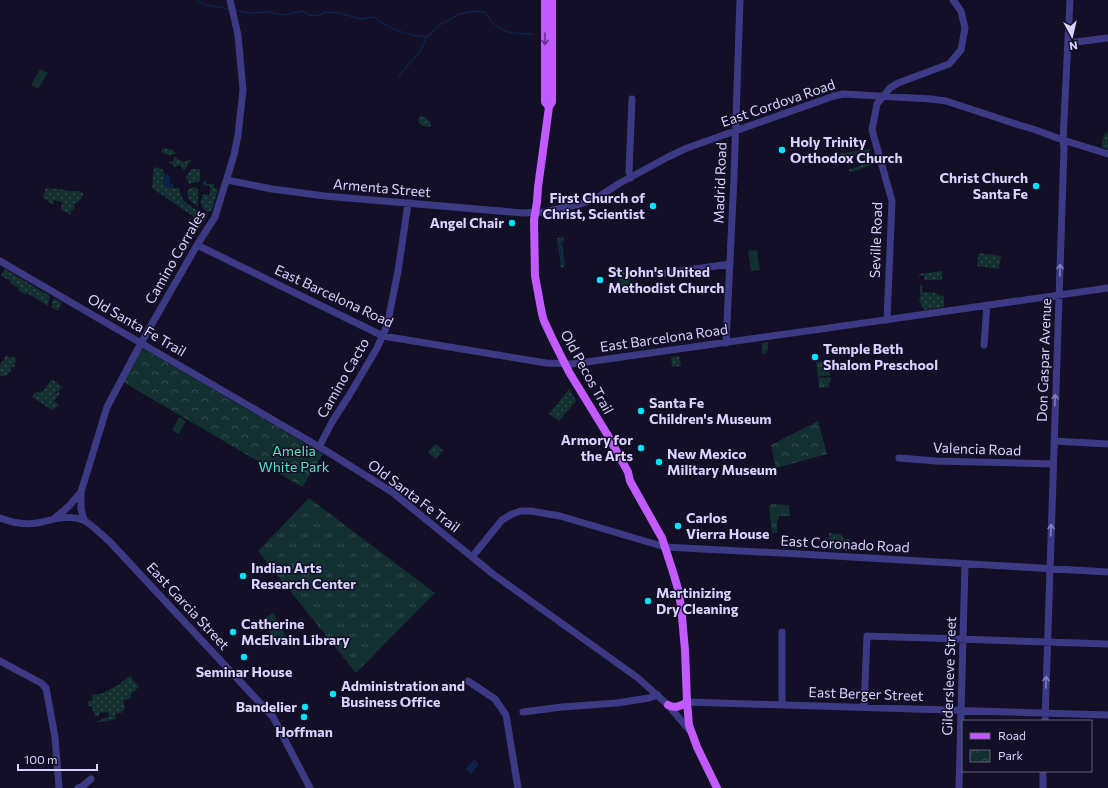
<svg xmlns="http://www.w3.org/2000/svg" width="1108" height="788" font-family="Commissioner,sans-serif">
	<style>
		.grass { fill: url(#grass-tufts) }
		.park { fill: url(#park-crowns) }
		.garden { fill: url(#garden-dots) }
		.pitch { fill: #12302f }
		.water { fill: url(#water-ripples) }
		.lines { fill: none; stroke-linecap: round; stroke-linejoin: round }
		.stream { stroke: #0c2248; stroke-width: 1.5 }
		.minor { stroke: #3d3a85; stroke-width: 7 }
		.major { stroke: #c25bff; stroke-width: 8 }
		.oneway { stroke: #623188 }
		.oneway2 { stroke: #837fbc }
		.poi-dot { fill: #00e5ff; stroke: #130f26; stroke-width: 1.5 }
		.labels { text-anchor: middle; stroke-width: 3; stroke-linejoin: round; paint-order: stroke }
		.street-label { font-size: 14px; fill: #d9d4ff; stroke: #130f26 }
		.poi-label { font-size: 14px; font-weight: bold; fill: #d9d4ff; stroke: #130f26; text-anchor: start }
		.park-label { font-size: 14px; fill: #5fe0c0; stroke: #130f26 }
	</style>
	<defs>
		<pattern id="grass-tufts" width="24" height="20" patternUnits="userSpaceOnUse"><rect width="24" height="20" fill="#12302f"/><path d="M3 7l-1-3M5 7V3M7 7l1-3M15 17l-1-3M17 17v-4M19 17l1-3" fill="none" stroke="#344d4e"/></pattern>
		<pattern id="park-crowns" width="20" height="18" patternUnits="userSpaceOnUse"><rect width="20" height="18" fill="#12302f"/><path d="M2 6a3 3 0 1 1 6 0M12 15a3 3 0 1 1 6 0" fill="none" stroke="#344d4e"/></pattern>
		<pattern id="garden-dots" width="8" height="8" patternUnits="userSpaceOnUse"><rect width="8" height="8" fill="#12302f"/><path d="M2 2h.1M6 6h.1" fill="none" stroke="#344d4e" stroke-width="1.8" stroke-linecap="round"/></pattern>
		<pattern id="water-ripples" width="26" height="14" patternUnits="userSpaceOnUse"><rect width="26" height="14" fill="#0c2248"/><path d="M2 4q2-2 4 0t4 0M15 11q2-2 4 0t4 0" fill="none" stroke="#2f4163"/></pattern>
	</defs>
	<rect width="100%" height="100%" fill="#130f26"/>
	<path class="grass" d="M768 342V351H766V353L762 354V343Z
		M828 360 830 375 818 377 816 362Z
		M831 377V382H829V387L819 388 818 378Z
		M309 498 435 593 356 673 258 551Z
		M772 504 789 505 790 516H779V519L777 520V533H772L769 507Z"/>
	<path class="park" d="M629 269 631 289 620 290 618 270Z
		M144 349 323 454 302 487 123 382 139 351Z
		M818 421 827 454 776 468 771 445Z"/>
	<path class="garden" d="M422 116C426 118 432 121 431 126 425 128 418 125 418 119L419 117Z
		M1108 132V149L1102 147 1103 138 1105 133Z
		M164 148 173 150 176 154C170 155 165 156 161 151Z
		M869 149 872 157 866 159 850 154 811 160V158Z
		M176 156 177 159 184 162 192 159 184 171 181 165 174 167 173 164 171 165 169 162 170 161 171 163Z
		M873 161 874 164 851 172 848 170Z
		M154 167 162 169 165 175 163 178 170 188H179C180 191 181 196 182 198 187 207 200 210 207 217L203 223 152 188Z
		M191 169H199L200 171V181L189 184 186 177Z
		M203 182H206V184H214V188L218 189 212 210 208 212C200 207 200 203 203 194L210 195V186L203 185Z
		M194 187 198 189V206C189 202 181 191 194 187Z
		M46 188 54 189 55 188 68 191H78L83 193C84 199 78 201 74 205L75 208 70 212 71 215 61 210 62 202 54 200 53 205 43 197Z
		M564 237V241L562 242 565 267 561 268 557 238Z
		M979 253 1001 256 999 269 977 266Z
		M5 269 50 296 48 306 27 293 26 295 18 290 19 288 10 283 11 281 1 276Z
		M942 271V280H924V276H919V274Z
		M920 285H922V292L937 293V295L944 296V307L924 310 919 300 921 296 920 294Z
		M54 298 62 303 58 311 51 307Z
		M7 355 10 358 12 356 17 360 14 364 15 365 14 368 12 367 10 369 11 370C8 375 6 377 0 376V365Z
		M679 356 681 366 672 367 671 357Z
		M52 379 62 387 58 392 56 391 55 393 56 394 58 392 60 393 54 401 59 405 52 410 32 397 37 391 41 393Z
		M569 389 576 401 559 421 549 414Z
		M435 444 443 450 436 459 428 452Z
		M829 533 842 535 844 539H850V551L829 550Z
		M130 676 139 687 131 694 130 698 123 701 125 706 124 710 121 713 115 714 116 719C109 721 102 722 96 722L101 720V719L109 717 108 712 99 713V715L96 717 91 706H89L87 702 93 700 91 695 101 694 118 685Z"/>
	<path class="pitch" d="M40 69 48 73 38 89 31 85Z
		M757 250 760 270 751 271 748 251Z
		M179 417 186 421 179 434 172 430Z
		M273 613 287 638 276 644 263 619Z"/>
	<path class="water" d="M168 174 170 177 169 182 174 185 173 188H170L163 185V178L165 175Z
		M474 760 479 764 471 774 465 769Z"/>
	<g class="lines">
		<path class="stream" d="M197 1 206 5 229 9
			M235 10 249 13 269 12 283 15 303 11 311 16 320 15 324 12 339 13 361 19 374 17C391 30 406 35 427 37
			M398 76 420 52 427 37 441 24 460 14 476 11 485 12C497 33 510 34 532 34
			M562 240 559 247 561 250 560 254 562 257 561 262 564 266
			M655 400 660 402"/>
		<path class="minor" d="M1068 43 1108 38
			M631 178 629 172 632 99
			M227 180 272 189 325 196 523 213 544 212 580 204 595 199 620 183 668 157 687 148 834 96 843 94 931 99 946 101 1019 125 1033 129 1063 140 1108 154
			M197 245 383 336 546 363 572 364C751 339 929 314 1108 288
			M0 261 328 452 392 492 493 574 638 678 668 705 690 731
			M659 274 730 264
			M887 320 892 201 872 130 877 104 890 88 898 83 949 64 961 50 965 28 961 11 953 0
			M726 343 734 177 740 0
			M984 345 987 305
			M1054 441 1108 444
			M319 447 332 422 350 394 377 348 387 326 398 271 408 204
			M899 458 936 461 1053 464
			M0 518C11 522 26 525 37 523 52 520 68 514 83 520 89 522 104 537 110 542L273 717 310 788
			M55 518 69 506 81 492
			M84 520 81 509V492L107 407 141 343 197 245 215 217 234 155 238 135 243 90 238 35 230 0
			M472 557 502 520 512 514 521 511H531L560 516 665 547 800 554 1108 572
			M0 661 41 683 46 688 55 737 59 788
			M468 681 495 699 506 715 518 788
			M687 702 1108 715
			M782 704V632
			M864 707 867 636 1108 644
			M523 712 562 707 617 703 649 698 658 695
			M1045 721 1064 148 1063 140 1070 0
			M78 788 83 786 91 779
			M959 788 965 564
			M1043 788V771"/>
		<path class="major" d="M545 0V102L549 107
			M552 0V102L549 107 538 187 537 202 534 220 535 276 542 314 544 321 552 338 569 372 607 434 628 472 630 481 662 538 673 572 678 589 681 606 685 650 687 702 689 725 697 747 717 788
			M668 705C675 709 681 706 687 702"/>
	</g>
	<defs><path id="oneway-shaft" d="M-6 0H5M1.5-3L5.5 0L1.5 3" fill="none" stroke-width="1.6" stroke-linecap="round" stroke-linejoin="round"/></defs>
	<use class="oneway" href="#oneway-shaft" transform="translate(545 39) rotate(90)"/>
	<g class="oneway2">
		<use href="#oneway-shaft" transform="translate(1060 270) rotate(-89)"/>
		<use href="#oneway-shaft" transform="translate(1055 400) rotate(-88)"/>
		<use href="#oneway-shaft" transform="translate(1051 530) rotate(-88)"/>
		<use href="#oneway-shaft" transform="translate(1046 682) rotate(-88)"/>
	</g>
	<g class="poi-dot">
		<circle cx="782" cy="150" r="4"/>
		<circle cx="1036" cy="186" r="4"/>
		<circle cx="653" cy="206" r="4"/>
		<circle cx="512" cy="223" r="4"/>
		<circle cx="600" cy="280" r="4"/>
		<circle cx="815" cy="357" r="4"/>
		<circle cx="641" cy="411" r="4"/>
		<circle cx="641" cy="448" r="4"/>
		<circle cx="659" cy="462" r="4"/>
		<circle cx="678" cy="526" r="4"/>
		<circle cx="243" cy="576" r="4"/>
		<circle cx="648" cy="601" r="4"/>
		<circle cx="233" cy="632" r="4"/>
		<circle cx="244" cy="657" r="4"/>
		<circle cx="333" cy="694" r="4"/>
		<circle cx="305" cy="707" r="4"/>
		<circle cx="304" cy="717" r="4"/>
	</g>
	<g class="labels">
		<g class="street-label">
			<text transform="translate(778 103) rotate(-19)" y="5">East Cordova Road</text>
			<text transform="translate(720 183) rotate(-88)" y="5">Madrid Road</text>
			<text transform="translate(382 188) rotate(5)" y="5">Armenta Street</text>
			<text transform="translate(876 240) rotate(-88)" y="5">Seville Road</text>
			<text transform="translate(175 257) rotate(-60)" y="5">Camino Corrales</text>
			<text transform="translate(334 296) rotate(25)" y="5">East Barcelona Road</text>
			<text transform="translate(137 325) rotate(30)" y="5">Old Santa Fe Trail</text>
			<text transform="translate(664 338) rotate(-8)" y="5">East Barcelona Road</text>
			<text transform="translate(1044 360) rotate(-88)" y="5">Don Gaspar Avenue</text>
			<text transform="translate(587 372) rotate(61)" y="5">Old Pecos Trail</text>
			<text transform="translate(343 378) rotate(-60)" y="5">Camino Cacto</text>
			<text transform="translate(977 449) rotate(2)" y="5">Valencia Road</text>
			<text transform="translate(414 496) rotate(37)" y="5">Old Santa Fe Trail</text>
			<text transform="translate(845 544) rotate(3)" y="5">East Coronado Road</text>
			<text transform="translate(188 606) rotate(47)" y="5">East Garcia Street</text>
			<text transform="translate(949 676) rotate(-88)" y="5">Gildersleeve Street</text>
			<text transform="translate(866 694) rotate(2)" y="5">East Berger Street</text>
		</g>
		<g class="poi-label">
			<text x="790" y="147">Holy Trinity<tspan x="790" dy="16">Orthodox Church</tspan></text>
			<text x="1028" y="183" text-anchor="end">Christ Church<tspan x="1028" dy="16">Santa Fe</tspan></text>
			<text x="645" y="203" text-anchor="end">First Church of<tspan x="645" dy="16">Christ, Scientist</tspan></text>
			<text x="504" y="228" text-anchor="end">Angel Chair</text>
			<text x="608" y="277">St John's United<tspan x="608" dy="16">Methodist Church</tspan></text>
			<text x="823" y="354">Temple Beth<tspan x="823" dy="16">Shalom Preschool</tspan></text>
			<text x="649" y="408">Santa Fe<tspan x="649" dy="16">Children's Museum</tspan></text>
			<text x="633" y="445" text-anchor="end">Armory for<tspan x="633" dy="16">the Arts</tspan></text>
			<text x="667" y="459">New Mexico<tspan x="667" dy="16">Military Museum</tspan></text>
			<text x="686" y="523">Carlos<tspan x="686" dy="16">Vierra House</tspan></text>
			<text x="251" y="573">Indian Arts<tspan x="251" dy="16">Research Center</tspan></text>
			<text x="656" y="598">Martinizing<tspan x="656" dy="16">Dry Cleaning</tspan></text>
			<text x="241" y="629">Catherine<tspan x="241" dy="16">McElvain Library</tspan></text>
			<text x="244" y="677" text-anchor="middle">Seminar House</text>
			<text x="341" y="691">Administration and<tspan x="341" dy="16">Business Office</tspan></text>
			<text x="297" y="712" text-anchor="end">Bandelier</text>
			<text x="304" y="737" text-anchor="middle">Hoffman</text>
		</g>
		<g class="park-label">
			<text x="294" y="456">Amelia<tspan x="294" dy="16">White Park</tspan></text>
		</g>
	</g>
	<rect x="962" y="720" width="130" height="52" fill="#130f26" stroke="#625e7d"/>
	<rect x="970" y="733" width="20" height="6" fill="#c25bff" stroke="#625e7d"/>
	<text x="998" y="740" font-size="12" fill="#d9d4ff">Road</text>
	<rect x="970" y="750" width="20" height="12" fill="url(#park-crowns)" stroke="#625e7d"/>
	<text x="998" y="760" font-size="12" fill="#d9d4ff">Park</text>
	<g transform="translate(1072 36) rotate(172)" stroke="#130f26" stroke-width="3" paint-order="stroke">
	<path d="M0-3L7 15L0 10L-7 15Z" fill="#d9d4ff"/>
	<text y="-6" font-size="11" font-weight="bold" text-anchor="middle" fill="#d9d4ff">N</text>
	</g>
	<path d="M18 764v6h79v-6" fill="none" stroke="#d9d4ff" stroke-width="2"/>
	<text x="24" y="764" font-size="12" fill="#d9d4ff" stroke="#130f26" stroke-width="3" paint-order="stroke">100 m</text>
</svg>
